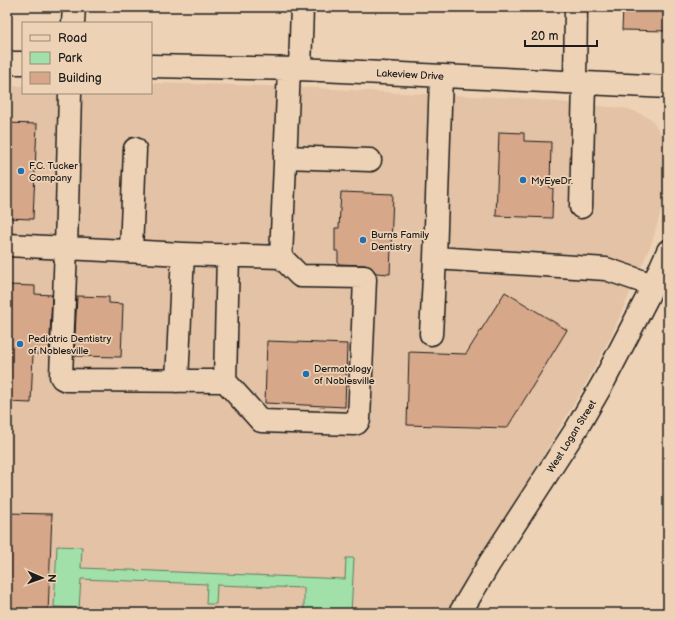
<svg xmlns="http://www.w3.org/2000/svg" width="675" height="620" font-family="'Balsamiq Sans',sans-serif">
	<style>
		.built { fill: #e3c2a5 }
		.green { fill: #a1e0a9; stroke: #5e7e62 }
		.building { fill: #d7a789; stroke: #1c1c1c }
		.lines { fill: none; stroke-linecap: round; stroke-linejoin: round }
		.minor-casing { stroke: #1c1c1c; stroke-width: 25 }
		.minor { stroke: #eed2b5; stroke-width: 22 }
		.poi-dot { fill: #1f6fb2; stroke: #eed2b5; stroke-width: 1.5 }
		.labels { text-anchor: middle; stroke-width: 3.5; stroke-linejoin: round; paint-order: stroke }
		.street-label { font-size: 10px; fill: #1c1c1c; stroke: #eed2b5 }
		.poi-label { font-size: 10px; fill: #1c1c1c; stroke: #eed2b5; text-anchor: start }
	</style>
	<rect width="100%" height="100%" fill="#eed2b5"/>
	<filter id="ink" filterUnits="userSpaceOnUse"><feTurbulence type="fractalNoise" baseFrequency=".025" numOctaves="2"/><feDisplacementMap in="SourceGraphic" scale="8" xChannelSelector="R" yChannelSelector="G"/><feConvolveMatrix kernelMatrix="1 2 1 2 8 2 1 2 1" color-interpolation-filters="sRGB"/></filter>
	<g filter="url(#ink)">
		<path class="built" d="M151 83 237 85 317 88 400 93 519 98 629 109 650 118 668 143V186L652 242 612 334 585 385 541 459 462 586 447 613H7V86H23V93H151Z"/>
		<path class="green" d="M57 546 82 547 81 568 345 579 346 558H354L351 613H304V588L217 585 216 604H206L207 584 81 579 79 608 54 607Z"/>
		<path class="building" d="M623 7H668V31L622 30Z
			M7 123 37 124 33 219 7 218Z
			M499 132 524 133V141L551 142 550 188H553L552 218 496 216Z
			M341 192 393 194 390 274 376 273 371 267 365 265 338 264V251H335V228H339Z
			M7 285 35 286V294L52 295 49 355 33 354 31 403 7 402Z
			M505 292 567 330 507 428 407 425 409 352 466 354Z
			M77 296 109 297V303L123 304 121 357 74 356Z
			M267 341 347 344 345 407 265 403Z
			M7 513 52 514 48 613H7Z"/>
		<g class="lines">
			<defs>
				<path id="minor" d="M73 23 74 7
					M7 63H23
					M151 66 300 69 668 87
					M300 69 302 7
					M441 76 435 258 606 269 653 285
					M575 82 576 7
					M285 157 370 160
					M581 207 584 83
					M7 245 66 248 70 93
					M131 251 135 149
					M228 255 225 381 261 421 354 424 357 423 359 420 365 279 364 277 300 276 281 257
					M431 334 435 258
					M177 381 183 254
					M225 381 66 380 62 378 61 376 66 248 183 254 281 257 289 69
					M460 613 489 564 577 428 604 381 647 298 668 251"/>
			</defs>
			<use href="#minor" class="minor-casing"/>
			<use href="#minor" class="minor"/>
		</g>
	</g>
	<g class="poi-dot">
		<circle cx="21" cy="171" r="4"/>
		<circle cx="523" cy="180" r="4"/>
		<circle cx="363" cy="240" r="4"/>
		<circle cx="20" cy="344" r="4"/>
		<circle cx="306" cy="374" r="4"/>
	</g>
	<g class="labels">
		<g class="street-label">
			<text transform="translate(410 74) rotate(3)" y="4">Lakeview Drive</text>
			<text transform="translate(571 436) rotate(-58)" y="4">West Logan Street</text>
		</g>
		<g class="poi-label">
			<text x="29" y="169">F.C. Tucker<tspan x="29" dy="12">Company</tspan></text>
			<text x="531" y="184">MyEyeDr.</text>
			<text x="371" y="238">Burns Family<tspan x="371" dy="12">Dentistry</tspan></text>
			<text x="28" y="342">Pediatric Dentistry<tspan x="28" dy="12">of Noblesville</tspan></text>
			<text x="314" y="372">Dermatology<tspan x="314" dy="12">of Noblesville</tspan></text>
		</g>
	</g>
	<rect width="675" height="620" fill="none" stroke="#eed2b5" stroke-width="24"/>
	<rect x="12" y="12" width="651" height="596" fill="none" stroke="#1c1c1c" stroke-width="1.5" filter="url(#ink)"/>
	<rect x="22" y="22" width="130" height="72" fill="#eed2b5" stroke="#9a8978"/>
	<rect x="30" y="35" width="20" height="6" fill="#eed2b5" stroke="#9a8978"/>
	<text x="58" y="42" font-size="12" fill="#1c1c1c">Road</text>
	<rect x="30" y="52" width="20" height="12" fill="#a1e0a9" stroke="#9a8978"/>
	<text x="58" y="62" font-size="12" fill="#1c1c1c">Park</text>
	<rect x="30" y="72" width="20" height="12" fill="#d7a789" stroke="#9a8978"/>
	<text x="58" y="82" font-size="12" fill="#1c1c1c">Building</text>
	<g transform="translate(42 578) rotate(92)" stroke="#eed2b5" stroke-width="3" paint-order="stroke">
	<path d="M0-3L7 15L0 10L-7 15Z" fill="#1c1c1c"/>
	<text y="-6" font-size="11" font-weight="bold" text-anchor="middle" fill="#1c1c1c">N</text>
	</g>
	<path d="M525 40v6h72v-6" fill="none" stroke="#1c1c1c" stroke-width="2"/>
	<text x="531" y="40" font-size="12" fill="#1c1c1c" stroke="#eed2b5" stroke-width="3" paint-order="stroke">20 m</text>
</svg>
